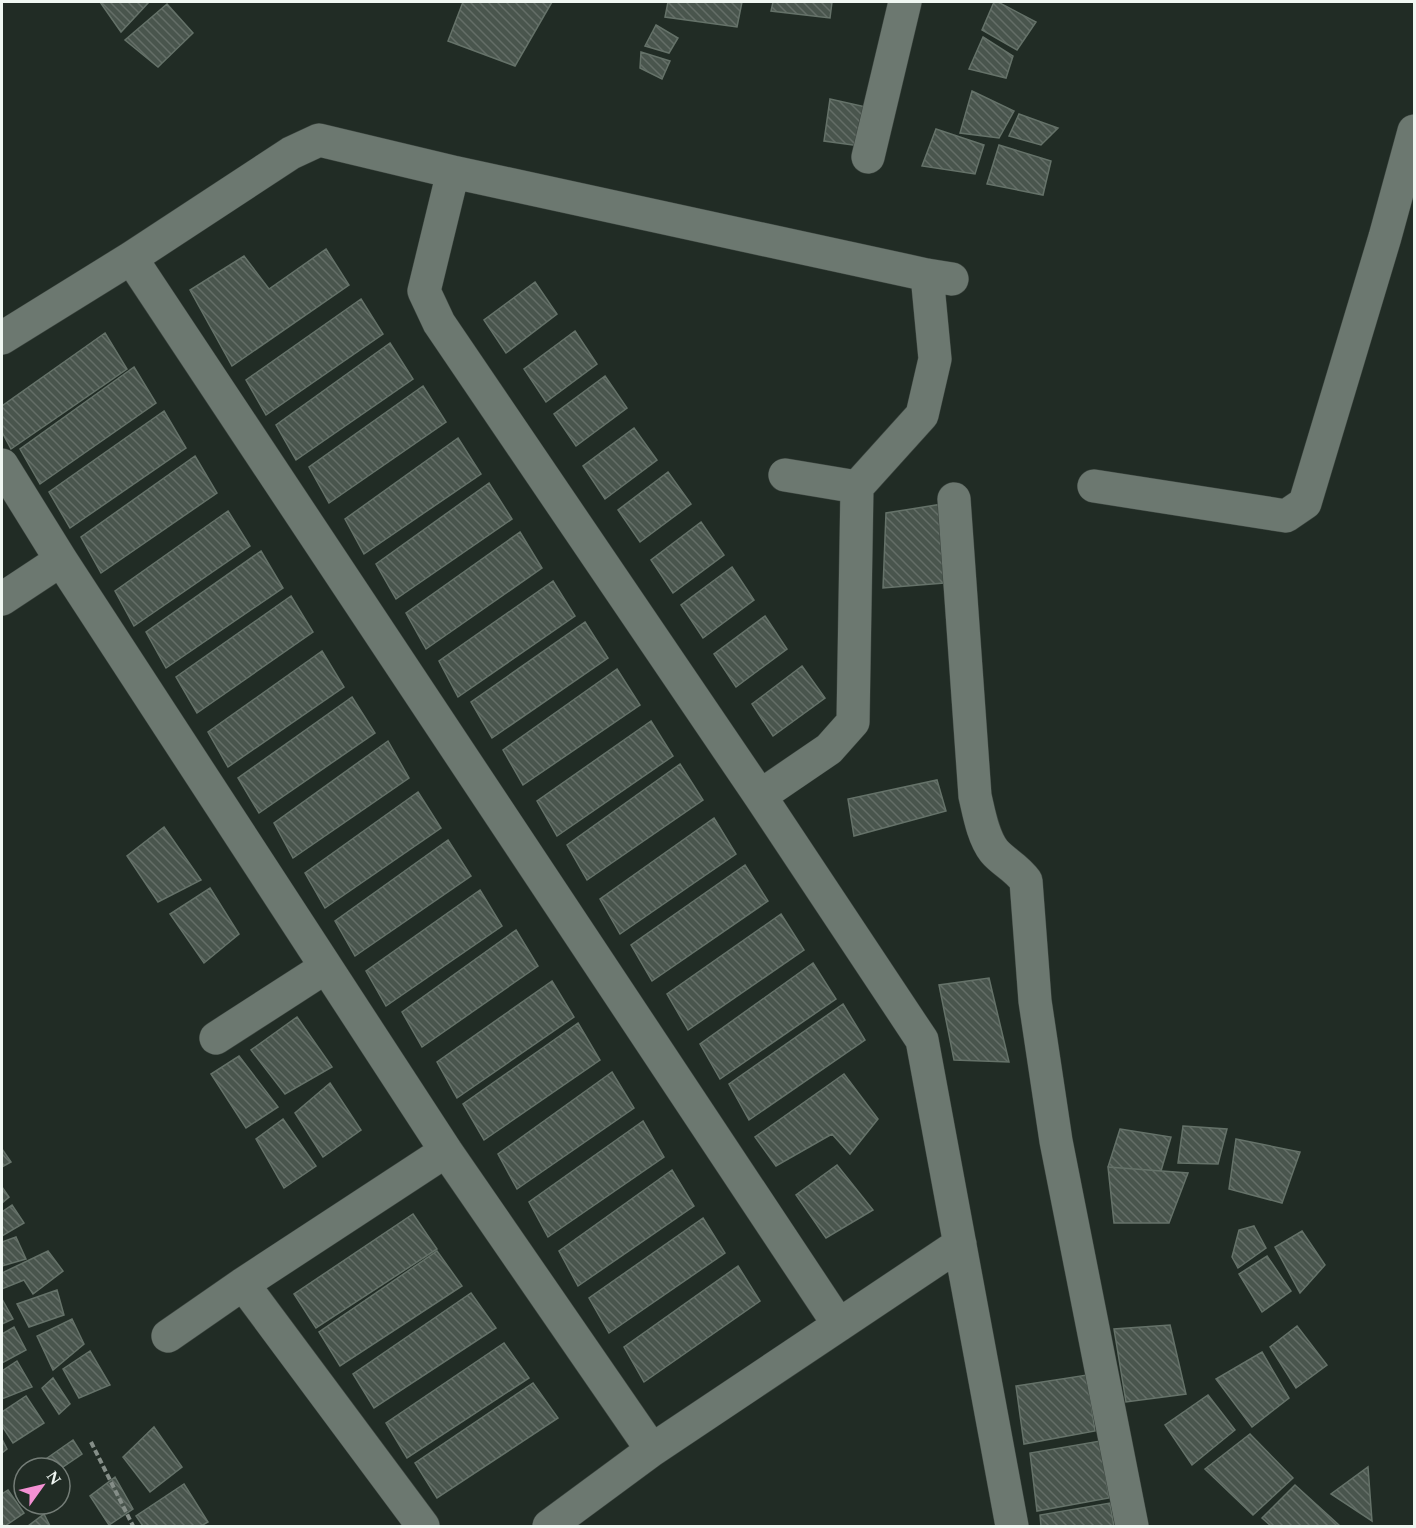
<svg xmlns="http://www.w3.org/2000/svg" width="1416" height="1528" font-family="Spectral,serif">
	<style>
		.building { fill: url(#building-back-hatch); stroke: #657269; stroke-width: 1.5 }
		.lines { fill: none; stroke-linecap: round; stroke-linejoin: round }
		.minor-casing { stroke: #3d4640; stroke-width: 34 }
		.path { stroke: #858e88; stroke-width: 4; stroke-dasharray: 6 3; stroke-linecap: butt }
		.minor { stroke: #6c7870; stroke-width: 33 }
	</style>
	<defs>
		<pattern id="building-back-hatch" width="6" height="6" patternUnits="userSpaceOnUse" patternTransform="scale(1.5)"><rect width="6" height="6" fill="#49554d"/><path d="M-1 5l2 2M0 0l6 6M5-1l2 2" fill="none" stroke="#646e67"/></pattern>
	</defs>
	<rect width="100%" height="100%" fill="#212c25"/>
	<path class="building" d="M100 2H149L121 32Z
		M463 2H552L515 66 448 41Z
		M668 2H742L737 27 665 17Z
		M773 2H832L830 18 771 11Z
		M994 2H998L1036 22 1017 50 982 30Z
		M167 4 193 33 158 67 125 40Z
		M656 25 678 38 669 53 645 46Z
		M983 37 1013 56 1006 78 969 69Z
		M641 52 670 61 662 79 640 68Z
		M972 91 1014 111 999 138 960 133Z
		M830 99 866 107 860 146 824 141Z
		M1019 114 1058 128 1041 145 1009 136Z
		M936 129 984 145 975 174 922 166Z
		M999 145 1051 161 1043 195 987 184Z
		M326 249 349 285 232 366 190 290 244 256 269 289Z
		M535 282 557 314 506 353 484 320Z
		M361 299 383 334 266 415 246 380Z
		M575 331 597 364 546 402 524 369Z
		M105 333 127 369 11 449 2 432V406Z
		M390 343 413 379 296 460 276 425Z
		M134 367 156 403 40 484 20 449Z
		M605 376 627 408 576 446 554 414Z
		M423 386 446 422 329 503 309 467Z
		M164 411 186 448 70 528 49 492Z
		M634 428 657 460 605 499 583 466Z
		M458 438 481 474 364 554 345 519Z
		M195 456 217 493 101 573 81 537Z
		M668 472 691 504 640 542 618 510Z
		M489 483 512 519 396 599 376 564Z
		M949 503 944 583 883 588 886 513Z
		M228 511 250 546 134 626 115 591Z
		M701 522 724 555 673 593 651 560Z
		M520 532 542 568 426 649 406 613Z
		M261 551 283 588 166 668 146 632Z
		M732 567 754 600 703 638 681 605Z
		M553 581 575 616 458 697 439 661Z
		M291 596 313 632 197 713 176 677Z
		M765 616 787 649 736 687 714 654Z
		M585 622 608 658 492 738 471 702Z
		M322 651 344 687 228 767 208 732Z
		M802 666 825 698 773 736 752 704Z
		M617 669 640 705 523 785 503 750Z
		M352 697 375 733 259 813 238 778Z
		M651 721 673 756 557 836 537 801Z
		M388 741 409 778 293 858 274 823Z
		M680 764 703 800 587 880 567 845Z
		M937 780 946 811 854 836 848 799Z
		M418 792 441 828 325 908 305 873Z
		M714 818 736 854 620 934 600 899Z
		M164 827 201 880 158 902 127 856Z
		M448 840 471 876 355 956 335 921Z
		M745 865 768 901 652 981 631 945Z
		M210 888 239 934 204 963 170 914Z
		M480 890 502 926 386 1006 366 971Z
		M781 914 804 950 688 1030 667 994Z
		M516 930 538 966 422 1047 402 1012Z
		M813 963 836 999 720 1079 700 1044Z
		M989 978 1009 1062 954 1060 939 985Z
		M552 981 574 1017 457 1098 437 1062Z
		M843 1004 865 1040 749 1120 729 1084Z
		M297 1017 332 1067 285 1094 251 1050Z
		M578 1023 600 1060 484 1140 463 1104Z
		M239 1056 278 1107 246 1128 211 1074Z
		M612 1072 634 1108 517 1189 498 1154Z
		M844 1074 878 1119 850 1154 832 1134 776 1166 755 1137Z
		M330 1083 361 1130 323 1157 295 1113Z
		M283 1119 316 1166 284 1188 256 1139Z
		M643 1121 664 1157 548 1237 529 1202Z
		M1183 1126 1227 1129 1218 1164 1178 1163Z
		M1120 1129 1171 1137 1161 1171 1108 1167Z
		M1236 1139 1300 1152 1282 1203 1229 1189Z
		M2 1149 11 1162 2 1167Z
		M837 1165 873 1210 826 1238 796 1195Z
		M1108 1167 1188 1173 1169 1223H1114Z
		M672 1170 694 1206 578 1286 559 1251Z
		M2 1187 9 1197 2 1203Z
		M12 1205 24 1223 2 1236V1212Z
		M413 1214 437 1249 316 1328 294 1294Z
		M703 1218 725 1253 609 1333 589 1298Z
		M1254 1226 1266 1248 1238 1268 1232 1257 1239 1230Z
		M1302 1231 1325 1265 1300 1293 1275 1247Z
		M16 1237 26 1259 2 1266V1242Z
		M48 1251 63 1271 33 1294 24 1280 2 1289V1273Z
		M437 1251 462 1286 340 1366 319 1332Z
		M1267 1256 1291 1291 1262 1312 1239 1274Z
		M738 1266 760 1301 644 1382 624 1347Z
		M57 1290 64 1315 29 1327 17 1304Z
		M471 1293 496 1328 374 1408 353 1374Z
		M2 1299 13 1319 2 1324Z
		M72 1319 84 1344 53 1370 37 1336Z
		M1170 1325 1186 1394 1126 1402 1114 1329Z
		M1297 1326 1327 1365 1296 1388 1270 1347Z
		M14 1327 26 1350 2 1363V1334Z
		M504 1343 529 1378 407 1458 386 1423Z
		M90 1351 110 1385 79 1398 63 1369Z
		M1262 1352 1289 1398 1252 1427 1216 1379Z
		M17 1361 32 1387 2 1399V1371Z
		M1087 1375 1095 1431 1024 1444 1016 1386Z
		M53 1378 70 1404 59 1414 42 1388Z
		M533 1383 558 1418 437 1498 415 1463Z
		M1208 1395 1235 1430 1192 1465 1165 1425Z
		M26 1396 44 1423 13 1443 2 1426V1412Z
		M154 1427 182 1467 150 1492 123 1457Z
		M1250 1434 1293 1478 1253 1515 1205 1469Z
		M2 1439 7 1449 2 1453Z
		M73 1440 82 1454 60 1469 45 1468 40 1463Z
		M1100 1441 1109 1498 1037 1511 1030 1453Z
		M1368 1467 1372 1521 1331 1494Z
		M115 1477 133 1509 109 1525 90 1496Z
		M184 1484 208 1522 201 1526H143L136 1516Z
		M1295 1485 1340 1526H1271L1262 1518Z
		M8 1490 24 1513 5 1526H2V1494Z
		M1110 1503 1114 1526H1041L1040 1515Z
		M44 1514 50 1526H28Z"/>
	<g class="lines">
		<defs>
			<path id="minor" d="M868 157 905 2
				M453 172 424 291 439 323 760 796 922 1040 1012 1526
				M131 258 839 1325
				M2 338 131 258 291 153 319 140 453 172 927 275 952 279
				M2 465 61 560 446 1151 652 1450
				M785 475 857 487
				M1094 486 1286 516 1305 503 1385 237 1414 131
				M954 499 975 796C979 813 983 837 994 851 1003 862 1016 867 1026 881L1035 1001 1056 1141 1132 1526
				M2 599 61 560
				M760 796 829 749 853 722 857 487 922 415 935 359 927 275
				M216 1038 326 967
				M243 1284 423 1526
				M168 1336 243 1284 446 1151
				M549 1526 652 1450 960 1244"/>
		</defs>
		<use href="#minor" class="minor-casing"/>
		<path class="path" d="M91 1442 133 1526"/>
		<use href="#minor" class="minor"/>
	</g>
	<rect width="1416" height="1528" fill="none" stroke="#f0f7f2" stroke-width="6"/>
	<g transform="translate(42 1486) rotate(56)"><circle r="28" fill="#212c25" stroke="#747d77" stroke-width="1.5"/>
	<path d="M0-4.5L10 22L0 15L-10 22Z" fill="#f491d4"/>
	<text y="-9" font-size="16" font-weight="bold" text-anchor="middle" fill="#f0f7f2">N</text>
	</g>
</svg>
